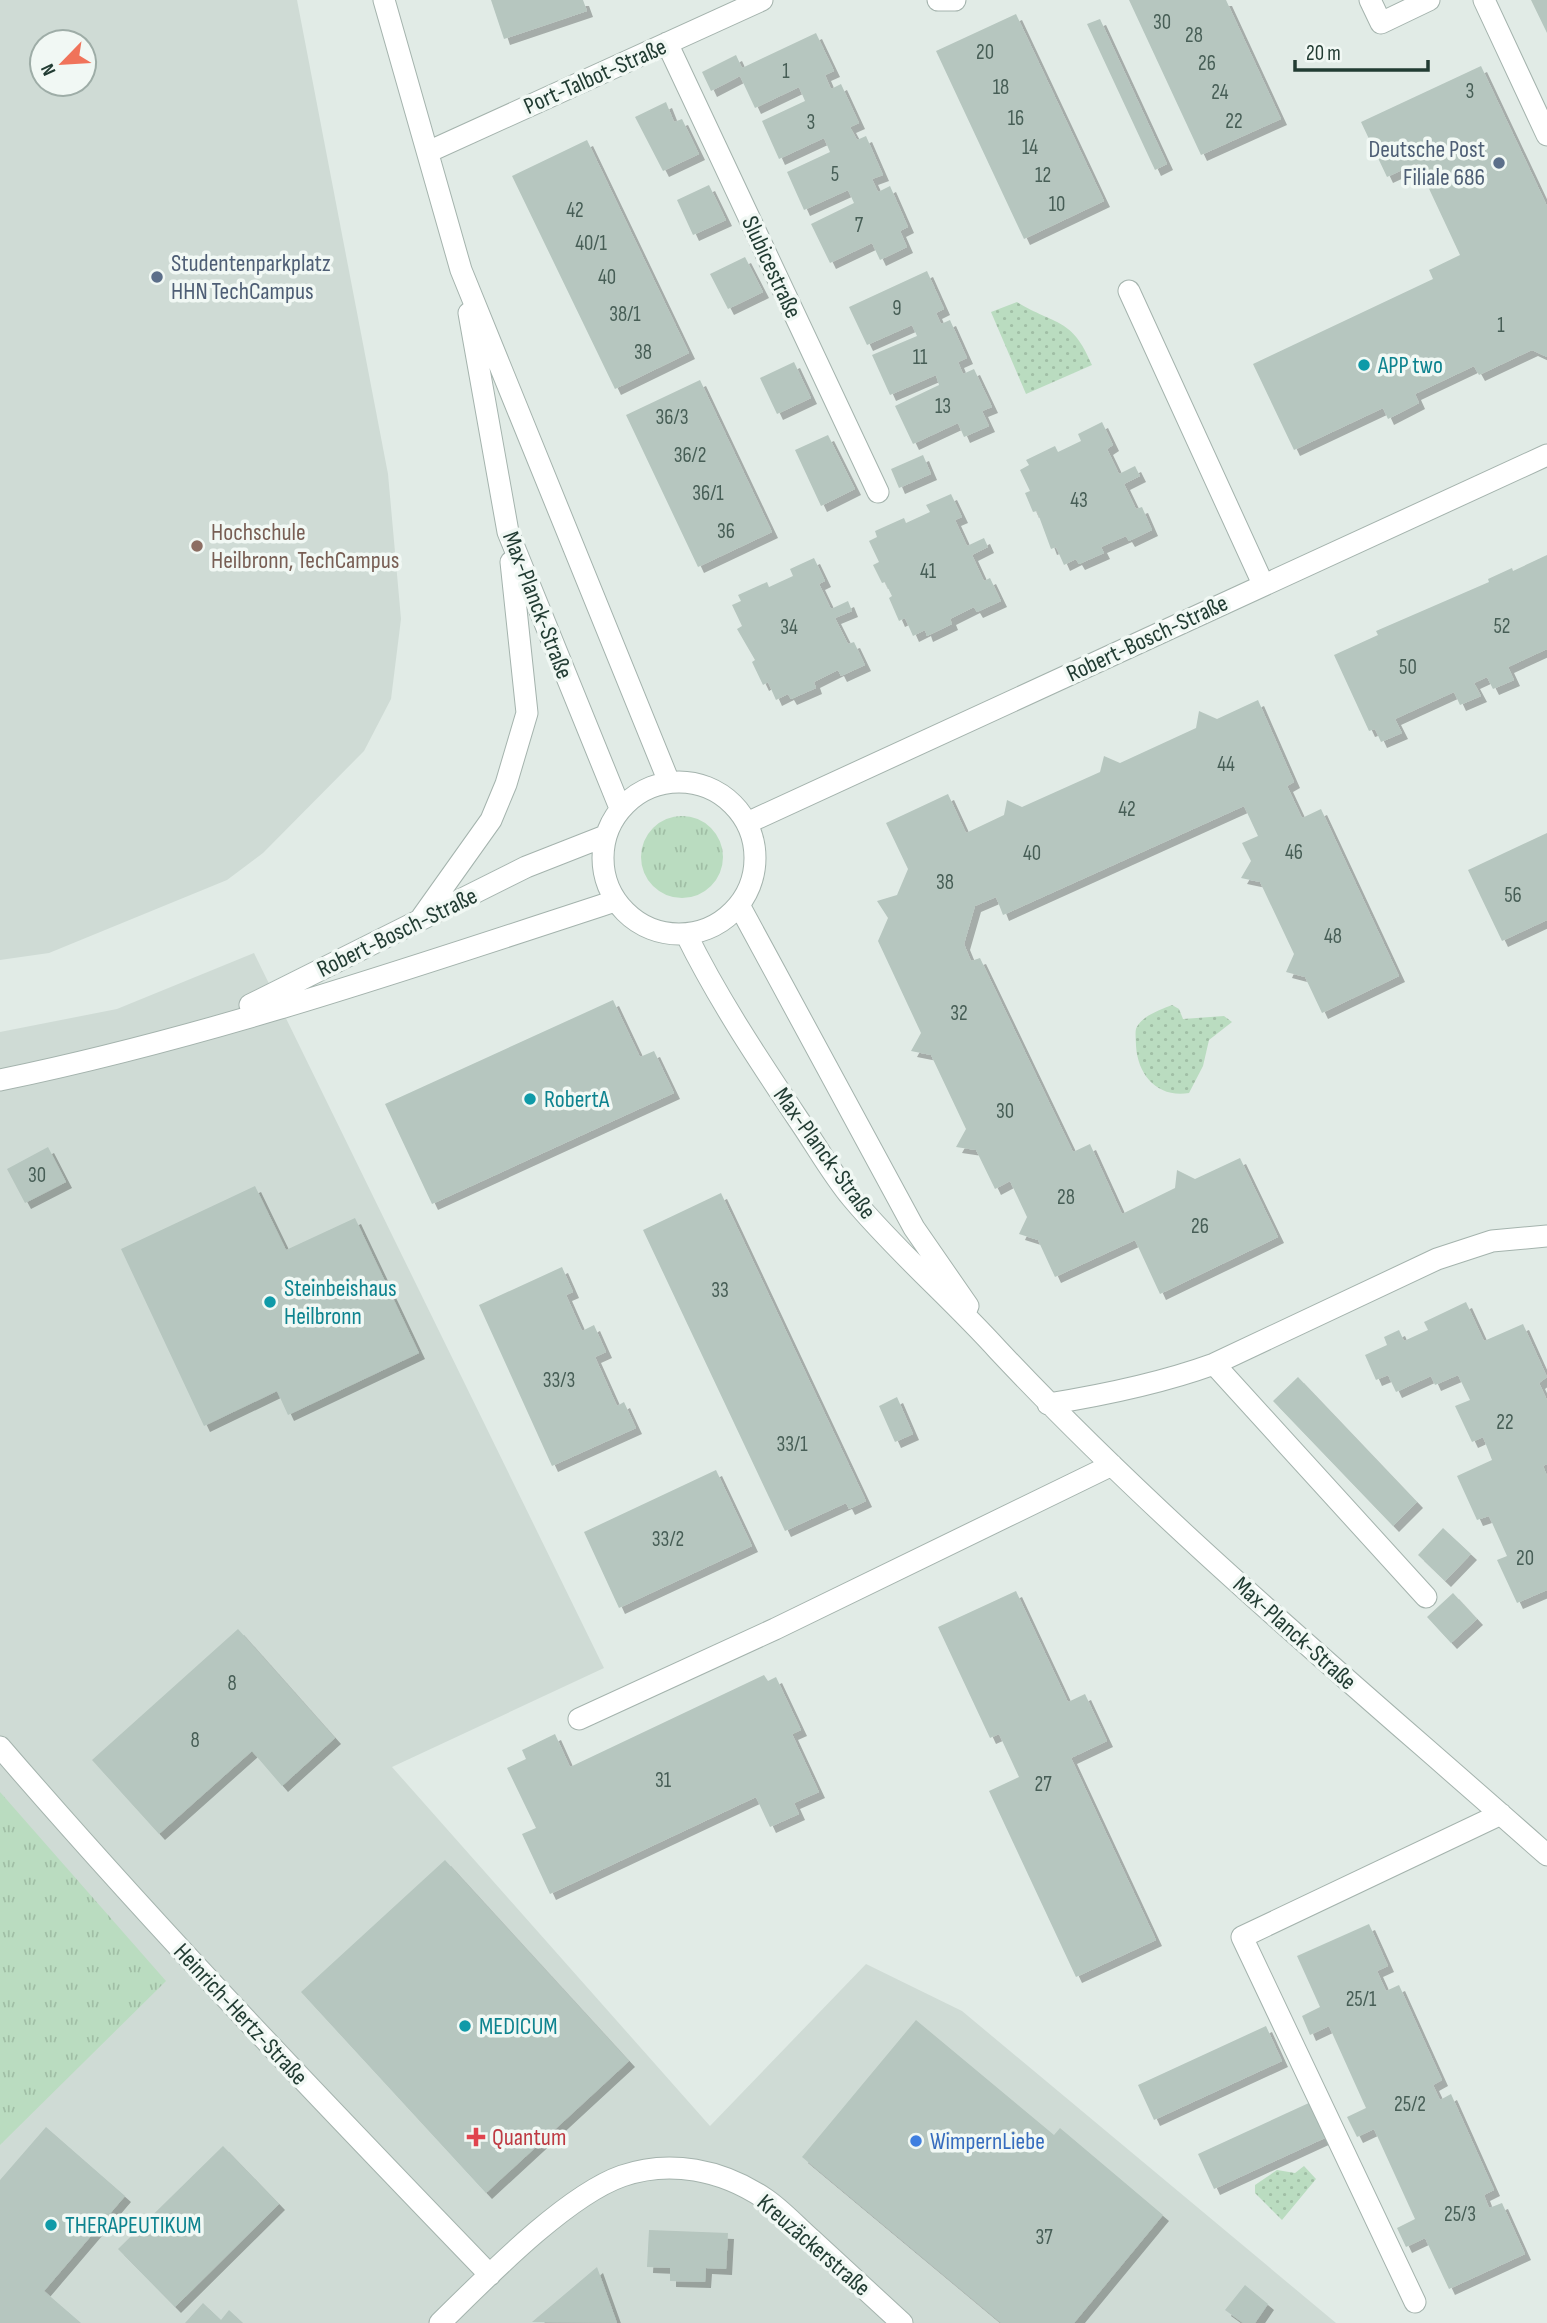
<svg xmlns="http://www.w3.org/2000/svg" width="1547" height="2323" font-family="'Sofia Sans Condensed',sans-serif">
	<style>
		.built { fill: #cfdbd5; fill-rule: evenodd }
		.grass { fill: url(#grass-tufts) }
		.park { fill: url(#park-dots) }
		.building { fill: #b6c6bf; filter: url(#shadow) }
		.lines { fill: none; stroke-linecap: round; stroke-linejoin: round }
		.minor-casing { stroke: #a4b3ad; stroke-width: 23 }
		.minor { stroke: #fff; stroke-width: 21 }
		.service-dot { fill: #5c6f8a; stroke: #f1f8f4; stroke-width: 2.5 }
		.culture-dot { fill: #0f9aa8; stroke: #f1f8f4; stroke-width: 2.5 }
		.education-dot { fill: #8d6e63; stroke: #f1f8f4; stroke-width: 2.5 }
		.health-dot { fill: #e0444e; stroke: #f1f8f4; stroke-width: 2.5 }
		.shop-dot { fill: #3f7fe0; stroke: #f1f8f4; stroke-width: 2.5 }
		.labels { text-anchor: middle; stroke-width: 7; stroke-linejoin: round; paint-order: stroke }
		.number-label { font-size: 21px; fill: #475e56 }
		.street-label { font-size: 24px; fill: #223c33; stroke: #f1f8f4 }
		.service-label { font-size: 24px; fill: #4e5e75; stroke: #f1f8f4; text-anchor: end }
		.culture-label { font-size: 24px; fill: #0d838f; stroke: #f1f8f4; text-anchor: start }
		.education-label { font-size: 24px; fill: #785e54; stroke: #f1f8f4; text-anchor: start }
		.health-label { font-size: 24px; fill: #be3a42; stroke: #f1f8f4; text-anchor: start }
		.shop-label { font-size: 24px; fill: #366cbe; stroke: #f1f8f4; text-anchor: start }
	</style>
	<defs>
		<pattern id="grass-tufts" width="24" height="20" patternUnits="userSpaceOnUse" patternTransform="scale(1.75)"><rect width="24" height="20" fill="#badcc0"/><path d="M3 7l-1-3M5 7V3M7 7l1-3M15 17l-1-3M17 17v-4M19 17l1-3" fill="none" stroke="#a0bea5"/></pattern>
		<pattern id="park-dots" width="8" height="8" patternUnits="userSpaceOnUse" patternTransform="scale(1.75)"><rect width="8" height="8" fill="#badcc0"/><path d="M2 2h.1M6 6h.1" fill="none" stroke="#a0bea5" stroke-width="1.8" stroke-linecap="round"/></pattern>
		<filter id="shadow"><feDropShadow dx="6" dy="6" stdDeviation="0" flood-color="#0004"/></filter>
	</defs>
	<rect width="100%" height="100%" fill="#e1ebe6"/>
	<path class="built" d="M0 0H297L388 474 401 619 391 699 364 751 263 853 227 880 49 953 0 960ZM84 42V84H42V42Z
		M254 953 604 1668 392 1767 710 2126 866 1964 962 2011 1336 2323H0V1032L117 1009Z"/>
	<path class="grass" d="M641 857a41 41 0 1 1 82 0a41 41 0 1 1-82 0Z
		M0 1792 166 1981 0 2145Z"/>
	<path class="park" d="M1017 302C1056 326 1072 317 1092 365L1026 394 991 312Z
		M1172 1005 1179 1009 1183 1019 1224 1016 1232 1022 1209 1040 1203 1066 1189 1093C1158 1098 1138 1076 1136 1046 1136 1041 1135 1033 1136 1029 1141 1016 1160 1010 1172 1005Z
		M1304 2166 1316 2179 1282 2220 1255 2193V2185L1277 2170 1295 2173Z"/>
	<path class="building" d="M491 0H583L587 11 504 39Z
		M1129 0H1226L1281 119 1201 155Z
		M1531 0H1547V33Z
		M1016 14 1104 201 1024 239 936 51Z
		M1100 19 1167 164 1155 170 1087 24Z
		M816 33 834 71 825 75 831 89 841 84 859 123 850 127 857 140 866 136 883 175 872 179 878 192 890 186 908 227 900 231 907 247 880 260 872 243 830 263 811 224 854 203 848 190 804 210 787 172 830 152 824 138 779 159 762 121 805 101 799 87 755 108 740 76 711 91 702 72 736 55 742 68Z
		M1481 66 1547 206V357L1532 350 1479 375 1474 366 1415 394 1419 403 1388 419 1383 408 1294 450 1253 364 1433 279 1429 270 1460 255 1417 163 1387 177 1361 122Z
		M666 102 674 122 682 119 699 154 663 171 635 117Z
		M587 140 689 353 615 389 512 176Z
		M709 185 726 220 693 235 677 200Z
		M745 257 763 292 728 309 710 274Z
		M927 271 944 309 936 313 941 324 950 320 967 358 958 362 963 374 974 369 992 407 982 411 989 426 964 437 958 423 913 444 895 406 939 385 936 375 890 395 872 355 917 336 912 325 867 345 849 307Z
		M794 362 811 398 777 414 760 378Z
		M700 380 772 532 698 567 626 415Z
		M1102 422 1113 445 1107 449 1119 474 1135 466 1140 476 1124 484 1136 509 1142 507 1152 530 1129 541 1126 536 1101 547 1104 553 1079 564 1076 559 1064 565 1056 547 1051 549 1037 511 1033 512 1025 493 1030 491 1020 470 1029 465 1026 460 1055 446 1058 452 1081 441 1078 434Z
		M828 435 855 489 821 506 795 450Z
		M923 455 931 474 899 488 891 469Z
		M951 494 962 517 955 520 967 546 984 538 988 547 972 555 984 581 990 578 1001 601 977 612 974 607 950 619 952 624 927 636 925 630 913 636 905 618 899 621 889 598 892 596 885 582 882 583 873 565 879 562 869 541 877 537 875 531 904 518 906 523 930 512 926 505Z
		M1547 555V649L1508 667 1514 680 1493 689 1487 677 1474 683 1481 696 1460 705 1454 692 1395 719 1402 733 1381 742 1375 729 1369 731 1334 655 1378 635 1376 631 1489 582 1488 579 1512 568 1513 571Z
		M814 558 825 581 819 584 831 609 848 601 852 611 835 618 848 644 854 642 865 665 841 676 838 670 814 682 816 688 791 699 788 694 776 700 768 682 763 685 752 662 755 660 737 629 742 626 732 605 741 601 738 595 767 582 769 587 793 576 790 569Z
		M1258 700 1294 782 1287 786 1302 818 1321 809 1399 976 1322 1013 1305 977 1286 972 1294 954 1260 882 1241 878 1251 861 1242 843 1258 836 1244 806 1003 915 996 897 975 906 964 944 971 961 980 958 1073 1152 1090 1144 1122 1214 1175 1188 1177 1170 1195 1179 1240 1158 1278 1237 1160 1294 1135 1240 1055 1277 1038 1240 1019 1234 1027 1217 1010 1181 995 1189 976 1150 956 1147 966 1129 931 1055 911 1051 921 1033 878 941 888 918 877 901 897 895 908 869 886 823 948 794 966 833 1004 815 1007 800 1022 807 1100 772 1104 756 1120 763 1196 728 1199 711 1217 719Z
		M1547 833V920L1502 941 1468 870Z
		M613 1000 640 1057 654 1051 674 1093 432 1204 385 1104Z
		M48 1147 66 1182 25 1203 7 1169Z
		M255 1186 286 1250 355 1218 419 1353 288 1415 277 1391 204 1426 121 1249Z
		M721 1193 866 1501 849 1509 846 1503 785 1531 643 1230Z
		M562 1267 573 1292 566 1295 582 1331 594 1325 606 1352 595 1357 617 1406 624 1402 636 1428 552 1466 479 1305Z
		M1466 1302 1484 1341 1523 1324 1547 1377 1539 1383 1547 1400V1464L1543 1466 1547 1476V1590L1517 1603 1497 1560 1507 1556 1489 1516 1477 1520 1457 1476 1492 1460 1483 1437 1472 1442 1455 1406 1470 1400 1458 1375 1435 1385 1431 1376 1396 1392 1388 1375 1376 1380 1365 1355 1387 1345 1384 1337 1399 1330 1404 1341 1428 1330 1424 1322Z
		M1298 1377 1417 1502 1393 1526 1273 1401Z
		M897 1397 913 1434 895 1442 879 1406Z
		M716 1470 752 1546 619 1608 584 1532Z
		M1443 1528 1471 1554 1445 1581 1418 1555Z
		M1016 1591 1068 1702 1085 1694 1107 1741 1071 1758 1156 1940 1076 1977 989 1791 1019 1777 999 1734 990 1738 938 1627Z
		M1453 1593 1477 1619 1451 1643 1427 1617Z
		M238 1629 335 1738 282 1786 252 1751 159 1834 92 1760Z
		M764 1675 768 1681 776 1677 801 1730 792 1734 819 1792 794 1803 799 1814 770 1827 756 1797 550 1894 522 1834 536 1828 507 1768 526 1759 522 1750 555 1734 570 1767Z
		M445 1860 629 2061 486 2193 301 1992Z
		M1369 1924 1388 1966 1377 1971 1386 1991 1399 1985 1442 2080 1433 2085 1440 2100 1451 2094 1494 2190 1484 2195 1489 2208 1502 2203 1525 2254 1449 2289 1425 2238 1406 2247 1397 2228 1415 2219 1374 2129 1357 2137 1347 2117 1366 2108 1329 2026 1310 2035 1302 2016 1320 2007 1297 1956Z
		M916 2020 1054 2135 1060 2128 1163 2215 1074 2323H1001L802 2157Z
		M1266 2026 1282 2061 1154 2120 1138 2085Z
		M1311 2102 1327 2137 1214 2189 1198 2154Z
		M46 2127 125 2196 44 2291 81 2323H0V2180Z
		M223 2146 279 2204 175 2307 118 2249Z
		M649 2230 728 2233 726 2269 706 2268 705 2282 670 2281V2268L647 2267Z
		M597 2267 617 2323 532 2322Z
		M1245 2285 1268 2304 1255 2323H1243L1225 2310Z
		M203 2303 221 2320 229 2310 243 2323H185Z"/>
	<g class="lines">
		<defs>
			<path id="minor" d="M384 0 461 270 669 782
				M938 0H955
				M1370 0 1381 23 1429 0
				M1484 0 1547 135
				M667 43 878 492
				M428 152 762 0
				M1129 291 1263 584
				M469 313 508 532 620 808
				M603 858a76 76 0 1 1 152 0a76 76 0 1 1-152 0Z
				M747 823 1547 455
				M739 905 914 1228 968 1306
				M422 917 491 820 506 784 527 713 511 562
				M686 934C718 999 758 1059 798 1119 816 1145 832 1174 852 1198 897 1252 951 1298 998 1350 1168 1531 1361 1690 1547 1855
				M250 1005 526 867 605 836
				M0 1080C209 1037 413 967 615 901
				M1214 1364 1426 1597
				M1048 1404C1104 1395 1159 1384 1214 1364L1437 1259 1492 1241 1547 1236
				M579 1719 775 1629 1112 1465
				M0 1747C157 1929 323 2102 490 2275
				M1415 2302 1242 1937 1501 1814
				M440 2323C484 2280 565 2196 622 2176 670 2159 722 2170 764 2198 781 2209 796 2226 812 2240 842 2268 872 2295 902 2323"/>
		</defs>
		<use href="#minor" class="minor-casing"/>
		<use href="#minor" class="minor"/>
	</g>
	<g class="service-dot">
		<circle cx="1499" cy="163" r="7"/>
		<circle cx="157" cy="277" r="7"/>
	</g>
	<g class="culture-dot">
		<circle cx="1364" cy="365" r="7"/>
		<circle cx="530" cy="1099" r="7"/>
		<circle cx="270" cy="1302" r="7"/>
		<circle cx="465" cy="2026" r="7"/>
		<circle cx="51" cy="2225" r="7"/>
	</g>
	<circle class="education-dot" cx="197" cy="546" r="7"/>
	<path class="health-dot" d="M472.5 2126.5h7v7h7v7h-7v7h-7v-7h-7v-7h7z"/>
	<circle class="shop-dot" cx="916" cy="2141" r="7"/>
	<g class="labels">
		<g class="number-label">
			<text x="1162" y="29">30</text>
			<text x="1194" y="42">28</text>
			<text x="985" y="59">20</text>
			<text x="1207" y="70">26</text>
			<text x="786" y="78">1</text>
			<text x="1001" y="94">18</text>
			<text x="1470" y="98">3</text>
			<text x="1220" y="99">24</text>
			<text x="1016" y="125">16</text>
			<text x="1234" y="128">22</text>
			<text x="811" y="129">3</text>
			<text x="1030" y="154">14</text>
			<text x="835" y="181">5</text>
			<text x="1043" y="182">12</text>
			<text x="1057" y="211">10</text>
			<text x="575" y="217">42</text>
			<text x="859" y="232">7</text>
			<text x="591" y="250">40/1</text>
			<text x="607" y="284">40</text>
			<text x="897" y="315">9</text>
			<text x="625" y="321">38/1</text>
			<text x="1501" y="332">1</text>
			<text x="643" y="359">38</text>
			<text x="920" y="364">11</text>
			<text x="943" y="413">13</text>
			<text x="672" y="424">36/3</text>
			<text x="690" y="462">36/2</text>
			<text x="708" y="500">36/1</text>
			<text x="1079" y="507">43</text>
			<text x="726" y="538">36</text>
			<text x="928" y="578">41</text>
			<text x="1502" y="633">52</text>
			<text x="789" y="634">34</text>
			<text x="1408" y="674">50</text>
			<text x="1226" y="771">44</text>
			<text x="1127" y="816">42</text>
			<text x="1294" y="859">46</text>
			<text x="1032" y="860">40</text>
			<text x="945" y="889">38</text>
			<text x="1513" y="902">56</text>
			<text x="1333" y="943">48</text>
			<text x="959" y="1020">32</text>
			<text x="1005" y="1118">30</text>
			<text x="37" y="1182">30</text>
			<text x="1066" y="1204">28</text>
			<text x="1200" y="1233">26</text>
			<text x="720" y="1297">33</text>
			<text x="559" y="1387">33/3</text>
			<text x="1505" y="1429">22</text>
			<text x="792" y="1451">33/1</text>
			<text x="668" y="1546">33/2</text>
			<text x="1525" y="1565">20</text>
			<text x="232" y="1690">8</text>
			<text x="195" y="1747">8</text>
			<text x="663" y="1787">31</text>
			<text x="1043" y="1791">27</text>
			<text x="1361" y="2006">25/1</text>
			<text x="1410" y="2111">25/2</text>
			<text x="1460" y="2221">25/3</text>
			<text x="1044" y="2244">37</text>
		</g>
		<g class="street-label">
			<text transform="translate(595 76) rotate(-24)" y="8">Port-Talbot-Straße</text>
			<text transform="translate(772 267) rotate(65)" y="8">Slubicestraße</text>
			<text transform="translate(538 605) rotate(69)" y="8">Max-Planck-Straße</text>
			<text transform="translate(1147 638) rotate(-25)" y="8">Robert-Bosch-Straße</text>
			<text transform="translate(397 932) rotate(-26)" y="8">Robert-Bosch-Straße</text>
			<text transform="translate(825 1153) rotate(54)" y="8">Max-Planck-Straße</text>
			<text transform="translate(1295 1633) rotate(42)" y="8">Max-Planck-Straße</text>
			<text transform="translate(241 2014) rotate(47)" y="8">Heinrich-Hertz-Straße</text>
			<text transform="translate(814 2245) rotate(41)" y="8">Kreuzäckerstraße</text>
		</g>
		<g class="service-label">
			<text x="1485" y="157">Deutsche Post<tspan x="1485" dy="28">Filiale 686</tspan></text>
			<text x="171" y="271" text-anchor="start">Studentenparkplatz<tspan x="171" dy="28">HHN TechCampus</tspan></text>
		</g>
		<g class="culture-label">
			<text x="1378" y="373">APP two</text>
			<text x="544" y="1107">RobertA</text>
			<text x="284" y="1296">Steinbeishaus<tspan x="284" dy="28">Heilbronn</tspan></text>
			<text x="479" y="2034">MEDICUM</text>
			<text x="65" y="2233">THERAPEUTIKUM</text>
		</g>
		<g class="education-label">
			<text x="211" y="540">Hochschule<tspan x="211" dy="28">Heilbronn, TechCampus</tspan></text>
		</g>
		<g class="health-label">
			<text x="492" y="2145">Quantum</text>
		</g>
		<g class="shop-label">
			<text x="930" y="2149">WimpernLiebe</text>
		</g>
	</g>
	<g transform="translate(63 63) rotate(245)"><circle r="33" fill="#f1f8f4" stroke="#9eada7" stroke-width="2"/>
	<path d="M0-5L12 26L0 18L-12 26Z" fill="#f0735a"/>
	<text y="-10" font-size="19" font-weight="bold" text-anchor="middle" fill="#223c33">N</text>
	</g>
	<path d="M1295 60v10h133v-10" fill="none" stroke="#223c33" stroke-width="3.5"/>
	<text x="1306" y="60" font-size="21" fill="#223c33" stroke="#f1f8f4" stroke-width="5" paint-order="stroke">20 m</text>
</svg>
